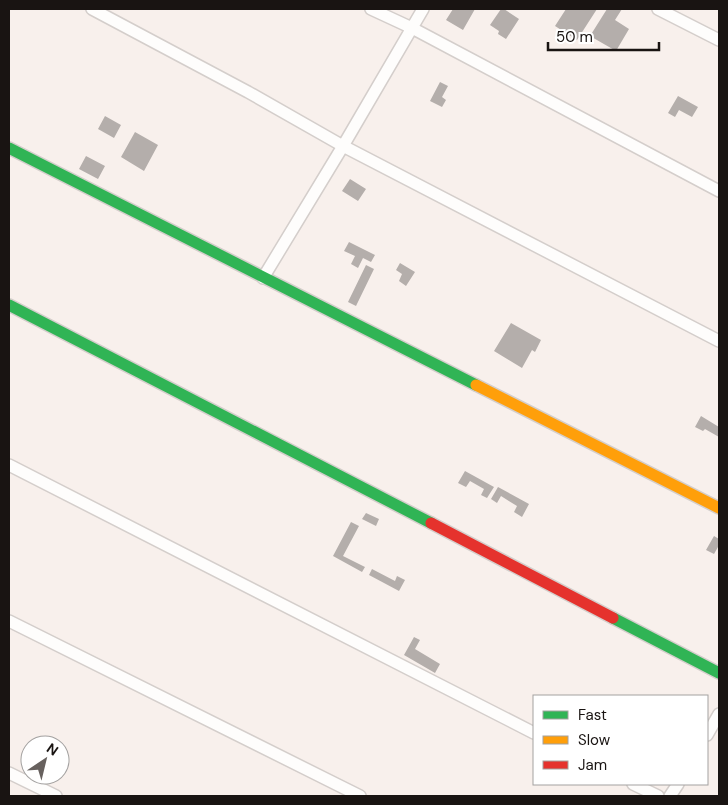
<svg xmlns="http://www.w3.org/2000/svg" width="728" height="805" font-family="'DM Sans',sans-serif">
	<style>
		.building { fill: #b4aeab }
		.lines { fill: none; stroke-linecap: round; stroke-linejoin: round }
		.street-casing { stroke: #d4cecb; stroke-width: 14 }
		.fast-casing { stroke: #d4cecb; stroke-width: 14 }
		.slow-casing { stroke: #d4cecb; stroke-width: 14 }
		.jam-casing { stroke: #d4cecb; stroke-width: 14 }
		.street { stroke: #fefdfc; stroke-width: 11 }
		.fast { stroke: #30b455; stroke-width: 11 }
		.slow { stroke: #ff9f0a; stroke-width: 11 }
		.jam { stroke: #e5322d; stroke-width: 11 }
	</style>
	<rect width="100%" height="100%" fill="#f8f0ec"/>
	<path class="building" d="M453 9H475L463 30 446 20Z
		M501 9H504L519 19 506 39 498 34 499 31 490 25Z
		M566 9H597L577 40 555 26Z
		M607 9H622L615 20 629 29 616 51 590 36Z
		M440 82 448 86 442 97 446 100 442 107 430 101Z
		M678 96 698 107 692 117 679 110 675 117 668 113Z
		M105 116 121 125 114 138 98 129Z
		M135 132 158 145 144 171 121 157Z
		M86 156 105 166 98 179 79 169Z
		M350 179 366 189 358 201 342 191Z
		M349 242 375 255 371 262 363 258 358 268 351 264 355 256 344 251Z
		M400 263 415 272 406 286 399 281 402 274 396 270Z
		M366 265 374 269 356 306 348 302Z
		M511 323 541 340 535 352 532 350 522 368 494 351Z
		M701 416 719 427V437L705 429 703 431 695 427Z
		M465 471 494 487 487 498 481 495 484 489 470 481 466 487 458 483Z
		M498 487 529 504 522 517 514 512 517 506 501 496 497 503 491 499Z
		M366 513 379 519 376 526 362 519Z
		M351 522 359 526 343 556 365 567 362 572 333 556Z
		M714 536 719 539V548L718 547 714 554 706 550Z
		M372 569 395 581 397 576 405 580 399 591 369 575Z
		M414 637 420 640 415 649 440 664 435 673 404 655Z"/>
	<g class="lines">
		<defs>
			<path id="street" d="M92 9 248 92 343 146 719 341
				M371 9 412 28 719 191
				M658 9 719 40
				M263 278 343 146 423 9
				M9 465 534 733
				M9 621 360 796
				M707 735 719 714
				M9 773 56 796
				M633 784 658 796
				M670 796 678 784"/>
			<path id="fast" d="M9 148 476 385
				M9 305 431 523
				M613 618 719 673"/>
			<path id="slow" d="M476 385 719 508"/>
			<path id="jam" d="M431 523 613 618"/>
		</defs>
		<use href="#street" class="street-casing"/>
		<use href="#fast" class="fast-casing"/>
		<use href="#slow" class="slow-casing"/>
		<use href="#jam" class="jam-casing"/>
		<use href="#street" class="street"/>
		<use href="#fast" class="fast"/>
		<use href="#slow" class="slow"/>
		<use href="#jam" class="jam"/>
	</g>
	<rect width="728" height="805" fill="none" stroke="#191412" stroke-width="20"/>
	<rect x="533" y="695" width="175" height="90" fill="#ffffff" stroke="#a3a1a0"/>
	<rect x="543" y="711" width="25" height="8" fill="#30b455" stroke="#a3a1a0"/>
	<text x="578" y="720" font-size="15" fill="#191412">Fast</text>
	<rect x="543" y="736" width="25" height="8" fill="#ff9f0a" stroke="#a3a1a0"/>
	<text x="578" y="745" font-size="15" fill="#191412">Slow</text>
	<rect x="543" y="761" width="25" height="8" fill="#e5322d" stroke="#a3a1a0"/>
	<text x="578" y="770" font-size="15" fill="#191412">Jam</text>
	<g transform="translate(45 760) rotate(35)"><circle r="24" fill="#ffffff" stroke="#a3a1a0"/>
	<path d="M0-4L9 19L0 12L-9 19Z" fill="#67615e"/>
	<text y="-8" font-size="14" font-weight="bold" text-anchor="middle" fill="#191412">N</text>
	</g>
	<path d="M548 42v8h111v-8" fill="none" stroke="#191412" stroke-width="2.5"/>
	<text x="556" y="42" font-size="15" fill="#191412" stroke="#ffffff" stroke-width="4" paint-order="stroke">50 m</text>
</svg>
